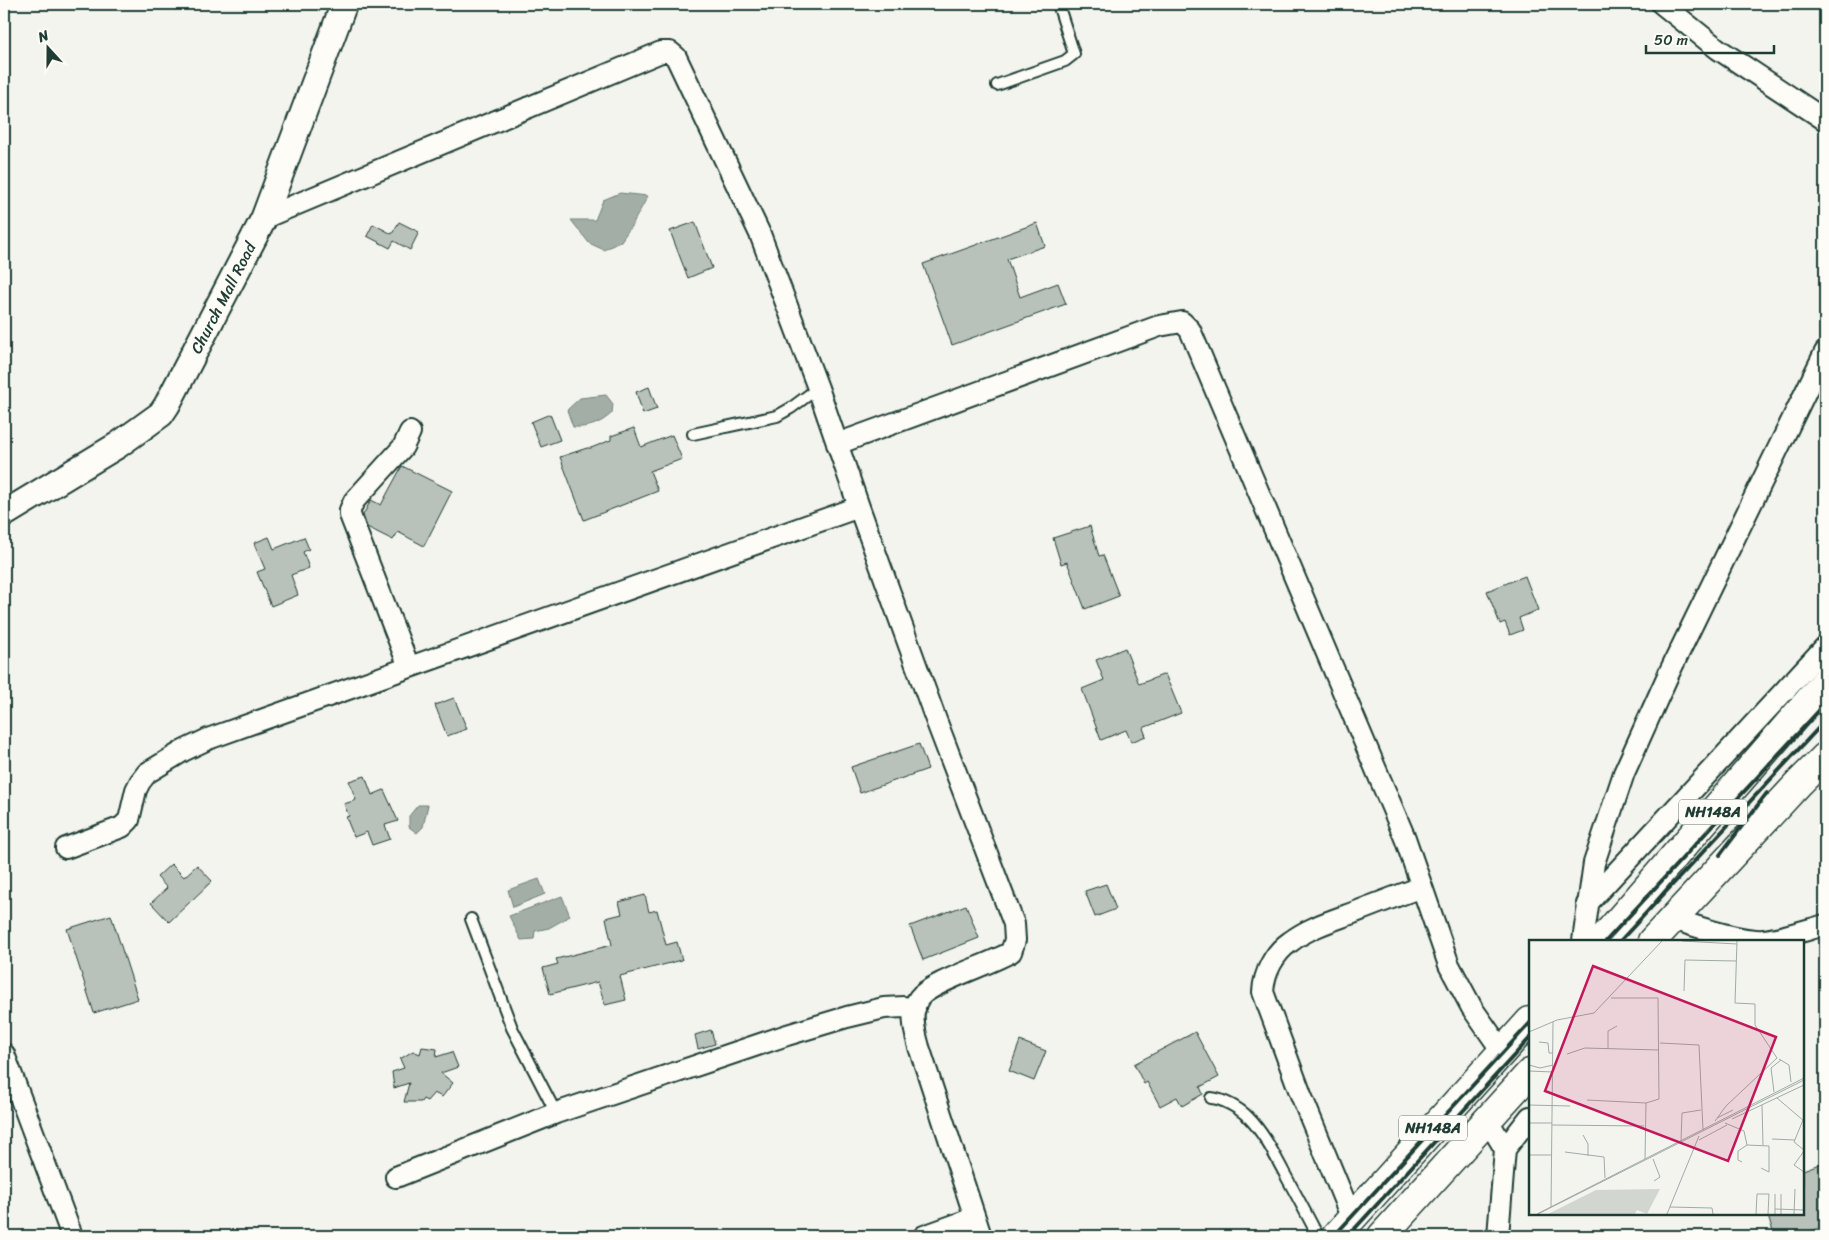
<svg xmlns="http://www.w3.org/2000/svg" width="1829" height="1240" font-family="Sriracha,sans-serif">
	<style>
		.water { fill: #a3aea7; stroke: #6e8179 }
		.building { fill: #b9c1bb; stroke: #1f3d34 }
		.lines { fill: none; stroke-linecap: round; stroke-linejoin: round }
		.service-casing { stroke: #1f3d34; stroke-width: 14 }
		.minor-casing { stroke: #1f3d34; stroke-width: 24 }
		.tertiary-casing { stroke: #1f3d34; stroke-width: 29 }
		.trunk-casing { stroke: #1f3d34; stroke-width: 31 }
		.service { stroke: #fdfcf7; stroke-width: 10 }
		.minor { stroke: #fdfcf7; stroke-width: 20 }
		.tertiary { stroke: #fdfcf7; stroke-width: 25 }
		.trunk { stroke: #fdfcf7; stroke-width: 28 }
		.rail { stroke: #1f3d34; stroke-width: 4 }
		.labels { text-anchor: middle; stroke-width: 5; stroke-linejoin: round; paint-order: stroke }
		.shield { fill: #fdfcf7; stroke: #62766e; stroke-width: 1 }
		.shield-label { font-size: 15px; font-weight: bold; fill: #1f3d34 }
		.street-label { font-size: 16px; fill: #1f3d34; stroke: #fdfcf7 }
		.inset-road { fill: none; stroke: #9faba4; stroke-width: 1 }
		.view { fill: #c2185b; fill-opacity: 0.15; stroke: #c2185b; stroke-width: 2.5 }
		.inset-edge { fill: none; stroke: #1f3d34; stroke-width: 2.5 }
	</style>
	<rect width="100%" height="100%" fill="#f4f4ef"/>
	<filter id="ink" filterUnits="userSpaceOnUse"><feTurbulence type="fractalNoise" baseFrequency=".02" numOctaves="2"/><feDisplacementMap in="SourceGraphic" scale="10" xChannelSelector="R" yChannelSelector="G"/><feConvolveMatrix kernelMatrix="1 2 1 2 8 2 1 2 1" color-interpolation-filters="sRGB"/></filter>
	<g filter="url(#ink)">
		<path class="water" d="M620 193 648 196 632 225 621 241 604 250 589 243 571 220H595L603 200Z
			M606 395 613 404 612 413C600 424 589 428 573 427L567 410 580 398Z
			M418 805H428L423 827 417 833 409 827V816Z
			M539 879 545 894 513 907 508 890Z
			M562 896 570 916 549 928 535 931 534 939 521 940 509 916Z"/>
		<path class="building" d="M399 222 419 232 410 250 394 241 390 248 367 236 373 224 392 234Z
			M695 222 712 268 688 278 670 231Z
			M1037 223 1045 246 1007 259 1020 297 1058 283 1066 304 952 345 923 264Z
			M649 387 657 409 643 414 636 392Z
			M550 414 560 440 541 447 531 422Z
			M634 428 641 447 672 435 682 459 650 471 658 491 584 520 560 457 587 448H591L611 440V436Z
			M402 466 452 491 424 546 398 532 393 540 367 527 363 515 371 500 381 505Z
			M1090 526 1099 556 1103 555 1119 596 1085 609 1067 562 1061 564 1053 538Z
			M269 537 274 549 304 537 309 549 303 552 309 568 291 575 298 595 271 606 257 572 265 569 254 543Z
			M1525 576 1538 610 1519 618 1523 630 1510 635 1505 622 1500 624 1487 591Z
			M1125 648 1139 684 1165 674 1181 713 1143 728 1146 736 1131 742 1126 730 1101 740 1082 689 1104 680 1096 660Z
			M454 698 467 729 447 736 435 705Z
			M919 744 928 769 860 793 851 767Z
			M365 776 372 795 384 790 398 821 385 825 390 839 372 845 367 832 354 837 346 817 349 816 344 804 356 800 349 781Z
			M171 864 184 877 197 865 212 881 169 922 151 903 167 888 157 877Z
			M1106 884 1116 909 1095 917 1085 891Z
			M645 895 649 912 657 910 666 945 677 942 682 960 620 976 626 1000 605 1005 598 982 550 994 543 968 558 964 556 959 612 945 606 918 622 914 619 902Z
			M966 905 979 938 923 960 910 926Z
			M111 915 138 999 94 1013 67 929Z
			M711 1030 715 1044 698 1049 695 1035Z
			M1195 1032 1219 1077 1200 1087 1203 1094 1182 1106 1177 1097 1160 1106 1147 1082 1144 1084 1134 1064Z
			M1020 1041 1046 1051 1034 1081 1009 1071Z
			M422 1047 437 1049 436 1057 452 1052 458 1067 441 1073 453 1083 442 1097 434 1093 427 1101 423 1099 421 1102H404L409 1083 394 1088 392 1072 404 1068 400 1059 413 1051 420 1054Z
			M1825 1162V1226L1796 1236H1775L1767 1214H1803V1170Z"/>
		<g class="lines">
			<defs>
				<path id="service" d="M997 85 1065 61 1074 54 1058 4
					M693 434 777 416 791 408 818 388
					M471 919 512 1028 556 1113
					M1211 1098C1223 1099 1239 1108 1248 1117 1265 1134 1276 1158 1287 1178 1298 1198 1308 1217 1318 1236"/>
				<path id="minor" d="M1662 4 1718 49 1825 120
					M264 218 661 52H670L676 57 760 234 818 388 859 507 936 720 1014 924 1015 940 1011 952C989 965 931 982 919 998 909 1011 915 1033 919 1047L981 1236
					M837 444 1159 326 1182 322 1190 330 1405 838 1449 965 1472 1008 1502 1051
					M409 667 350 515V510L354 501 403 447 410 432
					M66 848 122 827 129 820 136 790 140 782 147 773 183 751 208 739 859 507
					M1587 904 1825 647
					M1673 919C1694 926 1743 942 1764 940 1783 938 1806 930 1825 925
					M1583 941 1594 863 1624 773 1669 673 1825 352
					M4 1054 72 1236
					M1487 1119 1505 1149 1498 1236
					M1505 1149 1530 1117
					M396 1177 556 1113 787 1035 847 1017 884 1008 904 1007 915 1009
					M1352 1219 1301 1095 1263 992C1264 973 1274 953 1290 942 1308 928 1331 921 1353 913 1376 904 1399 895 1422 887
					M924 1236 974 1218"/>
				<g id="tertiary">
					<path id="s1" d="M4 514 118 445 161 414 167 405 264 218 344 4"/>
				</g>
				<path id="trunk" d="M1601 941 1825 682
					M1652 941 1800 782 1825 757
					M1336 1236 1530 1021
					M1382 1236 1530 1073"/>
			</defs>
			<use href="#service" class="service-casing"/>
			<use href="#minor" class="minor-casing"/>
			<use href="#tertiary" class="tertiary-casing"/>
			<use href="#trunk" class="trunk-casing"/>
			<use href="#service" class="service"/>
			<use href="#minor" class="minor"/>
			<use href="#tertiary" class="tertiary"/>
			<use href="#trunk" class="trunk"/>
			<path class="rail" d="M1720 855 1767 793
				M1606 941 1825 704
				M1620 941 1825 721
				M1334 1236 1530 1023
				M1348 1236 1530 1038"/>
		</g>
	</g>
	<g class="labels">
		<g class="shield">
			<rect x="1679" y="799.5" width="68" height="25" rx="4"/>
			<rect x="1399" y="1115.5" width="68" height="25" rx="4"/>
		</g>
		<g class="shield-label">
			<text x="1713" y="817">NH148A</text>
			<text x="1433" y="1133">NH148A</text>
		</g>
		<g class="street-label">
			<text dy="6" stroke="none"><textPath href="#s1" startOffset="318">Church Mall Road</textPath></text>
		</g>
	</g>
	<g transform="translate(1529 940)">
		<rect width="275" height="275" fill="#f4f4ef"/>
		<path d="M131 249 118 274 108 270 106 274H19L67 250Z" fill="#d1d6d1"/>
		<path class="inset-road" d="M153 1 208 4M155 51 156 20 207 21M0 92 28 80 65 73 133 1M10 102 19 103 20 113H24M131 103 170 105 174 190M79 109V91L88 86M38 114 56 108 130 110M250 119 260 125 262 142M0 125 11 128 24 125M0 131 24 132M245 152 242 128 252 120M248 158 275 181M58 160 117 163 130 159 129 58H82M0 165 41 166M233 165 234 205M188 178 204 170M203 179 275 145M274 180 265 202 275 210M186 181 197 166 248 118 226 85V64L206 63 208 1M0 183H23M196 183 215 191 218 205 240 206V232L232 228M23 185 115 186M54 195 59 204V216M243 199 266 200M170 200 198 185M152 201 153 173 172 170M275 211 265 225 275 232M36 212 75 217 76 238M0 215H23M116 219 117 163M124 219 131 237 125 241M213 222 209 220V211L218 205M246 254V274M22 267 24 82M141 267 183 268 184 274M246 269 275 270M8 274 275 138M9 274 275 140M138 274 170 196M227 274 228 254H240L239 274M252 274V254M265 274 266 249"/>
		<path class="view" d="M64 26 247 97 199 221 16 151Z"/>
		<rect width="275" height="275" class="inset-edge"/>
	</g>
	<rect width="1829" height="1240" fill="none" stroke="#fdfcf7" stroke-width="20"/>
	<rect x="10" y="10" width="1809" height="1220" fill="none" stroke="#1f3d34" stroke-width="2" filter="url(#ink)"/>
	<g transform="translate(48 48) rotate(339)" stroke="#fdfcf7" stroke-width="4" paint-order="stroke">
	<path d="M0-4L9 19L0 12L-9 19Z" fill="#1f3d34"/>
	<text y="-8" font-size="14" font-weight="bold" text-anchor="middle" fill="#1f3d34">N</text>
	</g>
	<path d="M1646 45v8h128v-8" fill="none" stroke="#1f3d34" stroke-width="2.5"/>
	<text x="1654" y="45" font-size="15" fill="#1f3d34" stroke="#fdfcf7" stroke-width="4" paint-order="stroke">50 m</text>
</svg>
